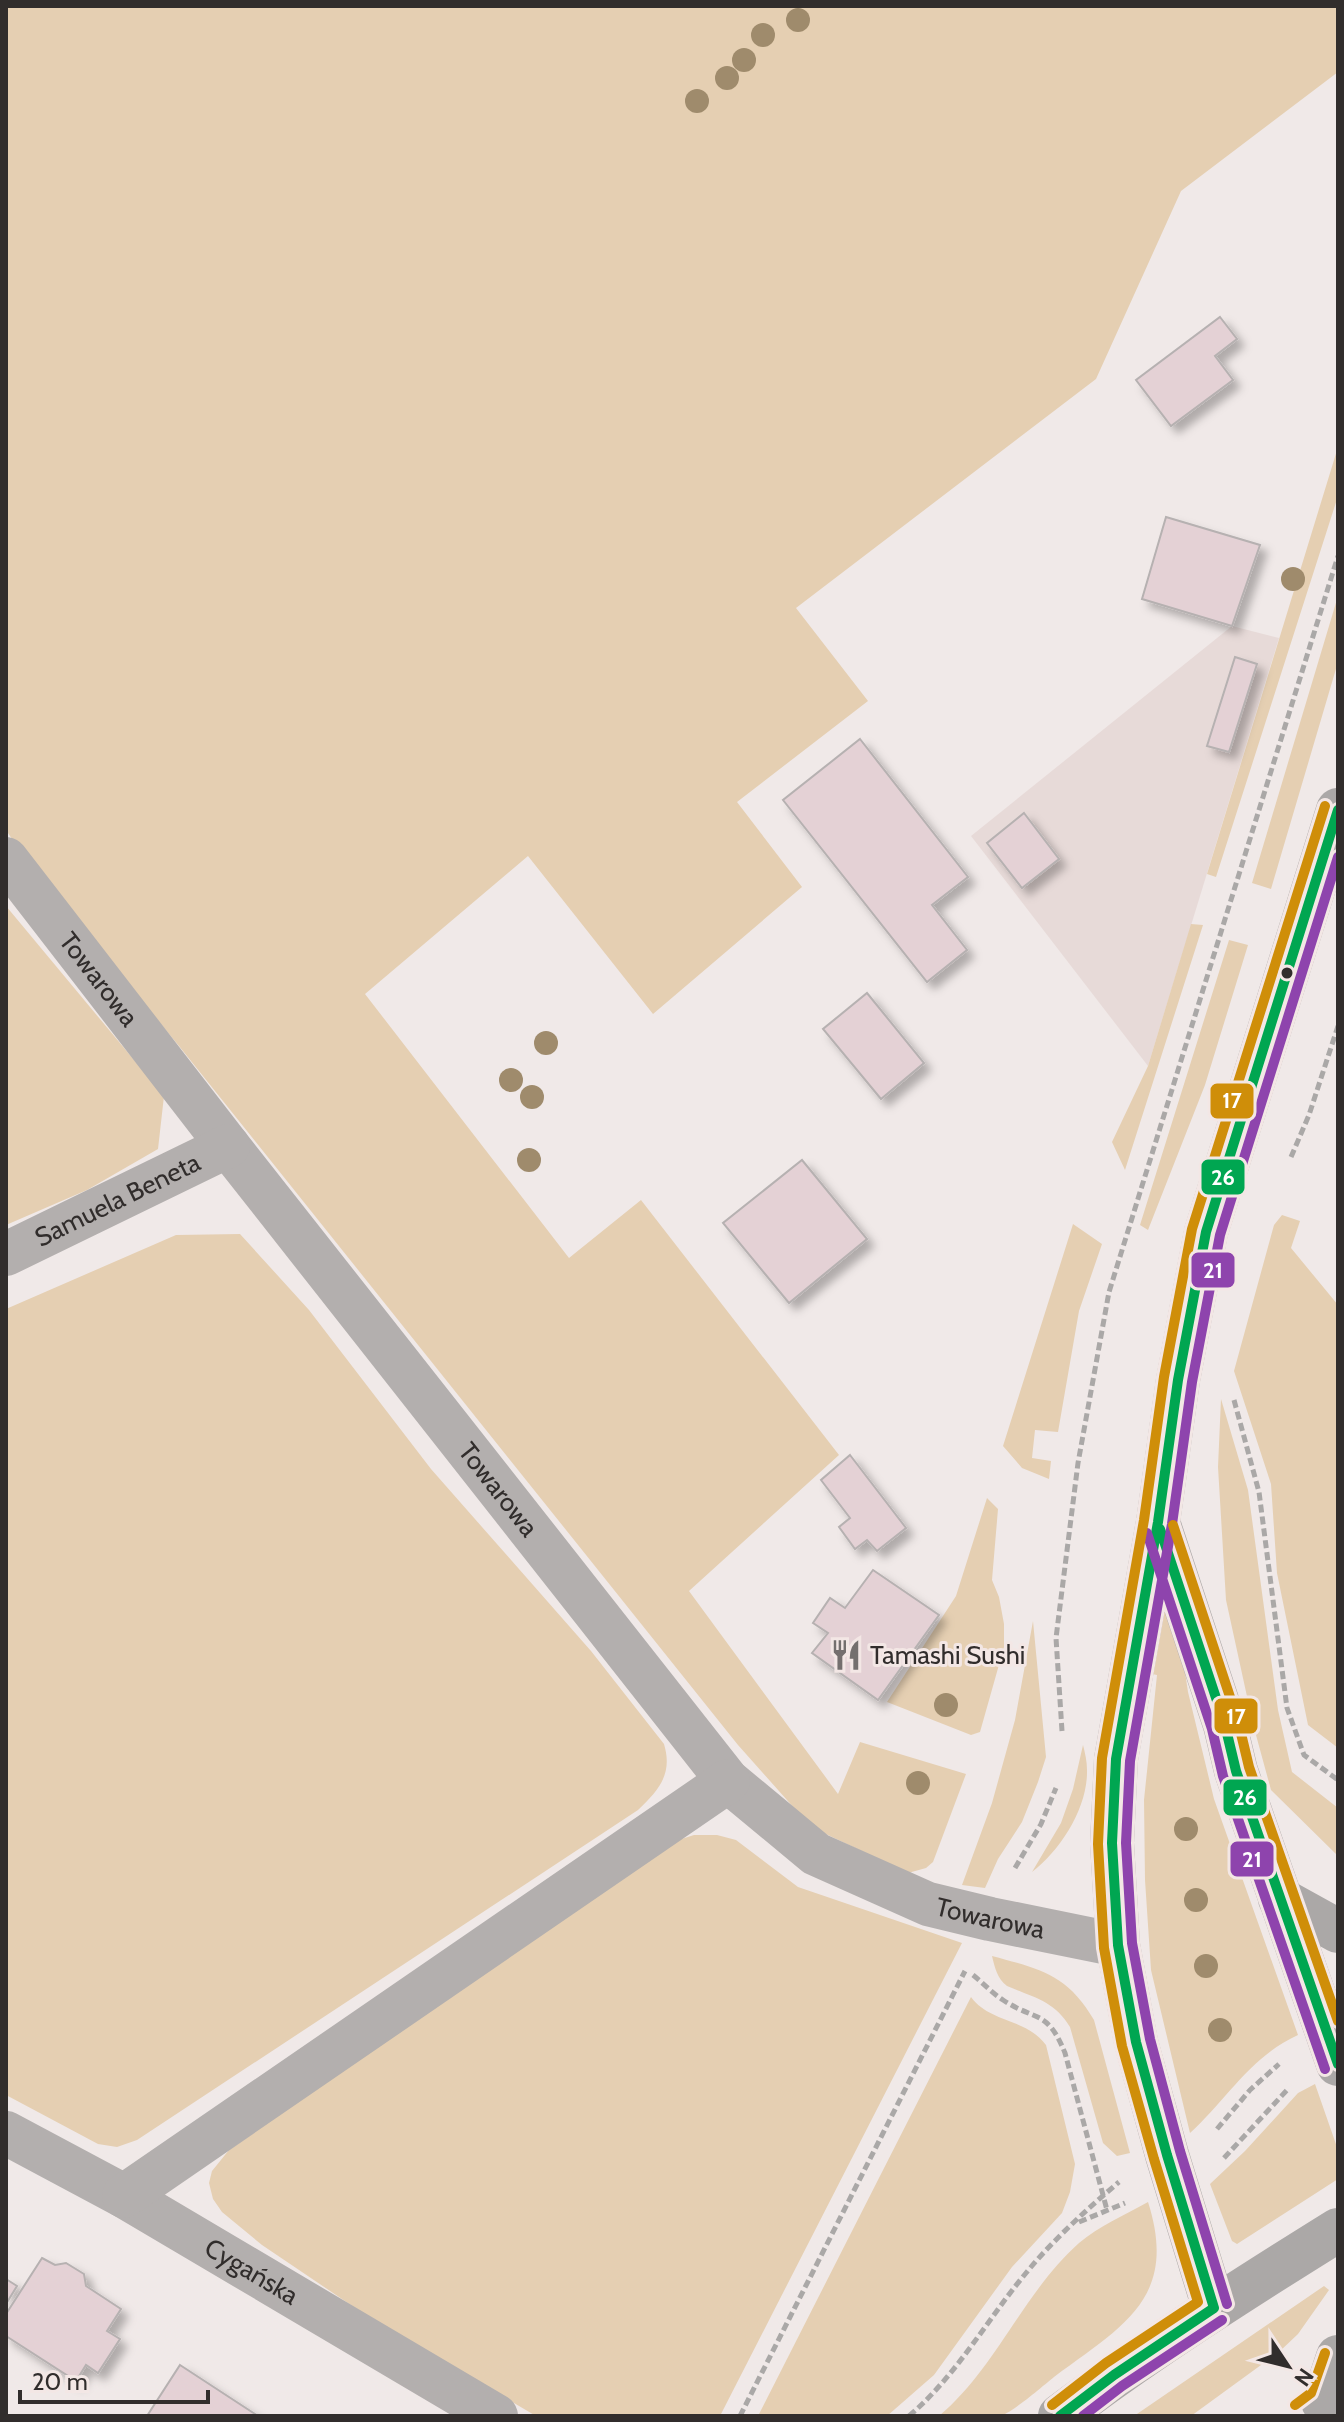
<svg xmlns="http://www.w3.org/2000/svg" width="1344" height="2422" font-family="Cabin,sans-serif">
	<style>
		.built { fill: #e7dad8 }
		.green { fill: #e5cfb2 }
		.building { fill: #e4d1d5; stroke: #b6b1b1; stroke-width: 2; filter: url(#shadow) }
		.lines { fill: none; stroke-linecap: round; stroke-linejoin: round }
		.path { stroke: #aaa8a7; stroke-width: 5; stroke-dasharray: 8 4; stroke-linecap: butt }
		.minor { stroke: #b3afae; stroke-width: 44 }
		.major { stroke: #aba8a7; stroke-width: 44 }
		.bus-1-casing { stroke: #f3e7e5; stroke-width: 16 }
		.bus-2-casing { stroke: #f3e7e5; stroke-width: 16 }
		.bus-3-casing { stroke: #f3e7e5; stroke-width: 16 }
		.bus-1 { stroke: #00a651; stroke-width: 10 }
		.bus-2 { stroke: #8e44ad; stroke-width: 10 }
		.bus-3 { stroke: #cf8e09; stroke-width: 10 }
		.tree { fill: #9f8b6c }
		.bus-dot { fill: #312d2c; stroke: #f3e7e5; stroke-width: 3 }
		.labels { text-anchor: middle; stroke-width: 6; stroke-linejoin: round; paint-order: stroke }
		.street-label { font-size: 26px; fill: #312d2c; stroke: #f3e7e5 }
		.poi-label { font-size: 26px; fill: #312d2c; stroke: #f3e7e5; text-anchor: start }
		.line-badge { stroke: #f3e7e5; stroke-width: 3 }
		.badge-label { font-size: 22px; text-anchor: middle; font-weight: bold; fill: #fff }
	</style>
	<defs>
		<filter id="shadow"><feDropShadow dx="7" dy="7" stdDeviation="4" flood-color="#0004"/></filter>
	</defs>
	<rect width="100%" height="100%" fill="#f0e9e8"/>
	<path class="built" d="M1232 626 1279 638 1148 1066 971 836Z"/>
	<path class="green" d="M6 6H1338V72L1181 191 1096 379 796 608 868 701 737 802 802 887 653 1014 528 856 365 994 569 1258 641 1200 839 1455 689 1591 838 1794 860 1742 966 1774 933 1862 926 1868 908 1873 811 1827 738 1745 179 1046 30 866 6 830Z
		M1338 447V496L1216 877 1207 874Z
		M1338 596V662L1271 889 1252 883Z
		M6 906 164 1096 158 1149 87 1190 6 1225Z
		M1191 924 1203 925 1125 1170 1112 1142 1148 1066Z
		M1229 940 1248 945 1205 1085 1148 1230 1140 1225Z
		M1282 1215 1300 1221 1291 1248 1338 1305V1748L1308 1725 1277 1573 1271 1484 1234 1371 1274 1225Z
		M1073 1224 1102 1244 1079 1311 1058 1432 1035 1430 1032 1458 1051 1461 1049 1479 1022 1468 1003 1446Z
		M240 1234 309 1310 431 1469 591 1651 664 1744C673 1774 659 1790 638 1810L137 2140 117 2147 98 2144 6 2095V1309L176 1235Z
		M1221 1399 1248 1490 1278 1710 1292 1772 1338 1808V1856L1271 1790 1253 1724 1226 1600 1218 1467Z
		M987 1498 998 1509 992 1580 999 1597 1004 1624V1647L980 1732 971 1735 887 1702 956 1596Z
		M1167 1551 1188 1692 1214 1799 1298 2035C1251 2056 1227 2099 1190 2133L1151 1970 1145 1880 1144 1800 1157 1675 1152 1674Z
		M1033 1621 1046 1757 1038 1782 1022 1822 998 1859 985 1888 962 1885 992 1803 1015 1720Z
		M1083 1745C1085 1753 1087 1761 1087 1770 1088 1807 1061 1850 1032 1872L1061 1823 1073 1789Z
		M694 1835H717L736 1840 798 1887 962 1943 720 2416H536L379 2324 262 2245 222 2212 213 2199 209 2183 212 2171 229 2150 669 1843Z
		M992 1956C1040 1969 1067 1974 1094 2020L1130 2153 1117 2156 1103 2143 1070 2027C1055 2001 1033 1997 1007 1986 997 1978 995 1968 992 1956Z
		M971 1997C990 2023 1026 2018 1046 2045L1075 2164 1070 2192 1062 2213 1012 2267 934 2375 887 2416H758Z
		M1315 2084 1338 2150V2179L1237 2244 1232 2241 1210 2184 1245 2151 1298 2093Z
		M1148 2202C1179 2299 1122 2326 1054 2377 1044 2385 1011 2414 1000 2416 981 2419 958 2416 939 2416 996 2368 1023 2293 1079 2243 1099 2226 1125 2215 1148 2202Z
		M1324 2286 1329 2290 1298 2334 1279 2352 1191 2416H1134Z"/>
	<path class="building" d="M1220 317 1237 339 1215 356 1233 380 1171 426 1136 380Z
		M1166 517 1260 545 1232 626 1142 599Z
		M1235 657 1257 664 1229 752 1207 746Z
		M860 739 968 877 932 905 967 950 927 982 783 800Z
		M1024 813 1059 859 1022 888 987 843Z
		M867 993 924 1063 881 1099 823 1029Z
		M802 1160 867 1239 789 1303 723 1223Z
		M850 1455 906 1528 877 1551 867 1540 855 1549 839 1527 850 1518 821 1480Z
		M873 1570 939 1615 878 1700 812 1653 828 1633 813 1623 830 1598 845 1608Z
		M42 2258 55 2265 66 2263 84 2274 86 2286 121 2309 107 2331 120 2339 98 2373 86 2365 76 2381 6 2336V2314Z
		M6 2279 17 2286 6 2304Z
		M180 2365 258 2416H147Z"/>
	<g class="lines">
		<path class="path" d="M1291 1157 1309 1115 1338 1026
			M1234 1400 1259 1492 1287 1708 1304 1755 1338 1780
			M1062 1731 1056 1638 1078 1463 1109 1292 1338 556
			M1015 1868 1041 1824 1056 1788
			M973 1975C983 1983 992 1993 1003 2000 1037 2022 1047 2009 1065 2053L1107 2210
			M1217 2129 1250 2090 1279 2064
			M1224 2158 1288 2089
			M1079 2222 1125 2203
			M740 2416 965 1971
			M909 2416C957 2375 986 2321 1026 2273 1053 2240 1086 2210 1119 2182"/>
		<g class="minor">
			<path id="s1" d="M6 859 228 1146 728 1781 816 1854 928 1904 990 1919 1118 1945"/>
			<path id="s2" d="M6 1254 228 1146"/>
			<path id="s3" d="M6 2133 124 2196 496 2416"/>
			<path d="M124 2196 728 1781"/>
		</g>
		<path class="major" d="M1160 1528 1225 1725 1236 1771 1338 2064
			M1280 1899 1338 1931
			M1214 2308 1167 2155 1136 2042 1118 1945 1112 1843 1116 1759 1158 1522 1178 1380 1206 1232 1338 810
			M1323 2402 1338 2357
			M1060 2416C1149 2349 1243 2289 1338 2230"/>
		<defs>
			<path id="bus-1" d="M1160 1529 1225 1725 1236 1771 1338 2064
				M1214 2308 1167 2155 1136 2042 1118 1945 1112 1843 1116 1759 1158 1522 1178 1380 1206 1232 1338 810
				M1060 2416 1114 2375 1214 2308"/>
			<path id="bus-2" d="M1147 1533 1212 1729 1223 1776 1325 2069
				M1227 2304 1180 2151 1150 2039 1132 1943 1126 1843 1130 1761 1172 1524 1192 1382 1220 1235 1338 857
				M1083 2416 1122 2386 1222 2320"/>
			<path id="bus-3" d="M1173 1525 1238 1721 1249 1767 1338 2021
				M1052 2405 1106 2363 1198 2302 1154 2159 1122 2046 1104 1948 1098 1844 1102 1758 1144 1520 1164 1377 1192 1229 1325 806
				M1295 2405 1311 2393 1325 2353"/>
		</defs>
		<use href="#bus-1" class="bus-1-casing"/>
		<use href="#bus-2" class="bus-2-casing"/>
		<use href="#bus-3" class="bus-3-casing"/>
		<use href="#bus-1" class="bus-1"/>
		<use href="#bus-2" class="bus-2"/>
		<use href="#bus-3" class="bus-3"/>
	</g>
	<g class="tree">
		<circle cx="798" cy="20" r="12"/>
		<circle cx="763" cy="35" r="12"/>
		<circle cx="744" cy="60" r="12"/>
		<circle cx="727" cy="78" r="12"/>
		<circle cx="697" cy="101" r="12"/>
		<circle cx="1293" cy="579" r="12"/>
		<circle cx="546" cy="1043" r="12"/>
		<circle cx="511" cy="1080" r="12"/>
		<circle cx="532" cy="1097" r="12"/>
		<circle cx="529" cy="1160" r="12"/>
		<circle cx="946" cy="1705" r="12"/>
		<circle cx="918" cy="1783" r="12"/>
		<circle cx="1186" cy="1829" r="12"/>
		<circle cx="1196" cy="1900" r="12"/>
		<circle cx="1206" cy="1966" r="12"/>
		<circle cx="1220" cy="2030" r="12"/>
	</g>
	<defs>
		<symbol id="restaurant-bare" viewBox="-9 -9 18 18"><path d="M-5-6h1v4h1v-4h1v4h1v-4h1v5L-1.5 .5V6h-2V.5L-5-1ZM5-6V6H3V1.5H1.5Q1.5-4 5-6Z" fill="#746f6e" stroke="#f3e7e5" stroke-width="2.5" paint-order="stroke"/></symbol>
	</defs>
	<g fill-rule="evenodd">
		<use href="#restaurant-bare" x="824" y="1633" width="44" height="44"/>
	</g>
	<circle class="bus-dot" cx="1287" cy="973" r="7"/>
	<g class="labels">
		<g class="street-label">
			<text dy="9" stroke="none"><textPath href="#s1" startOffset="152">Towarowa</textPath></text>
			<text dy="9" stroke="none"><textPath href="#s2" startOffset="124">Samuela Beneta</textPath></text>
			<text dy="9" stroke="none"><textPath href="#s1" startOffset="800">Towarowa</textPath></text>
			<text dy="9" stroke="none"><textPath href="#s1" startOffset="1472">Towarowa</textPath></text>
			<text dy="9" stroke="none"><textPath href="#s3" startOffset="282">Cygańska</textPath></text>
		</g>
		<g class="poi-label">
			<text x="870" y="1664">Tamashi Sushi</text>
		</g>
	</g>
	<g class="line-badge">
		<rect x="1209" y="1082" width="46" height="38" rx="8" fill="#cf8e09"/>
		<rect x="1200" y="1158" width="46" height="38" rx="8" fill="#00a651"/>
		<rect x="1190" y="1251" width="46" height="38" rx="8" fill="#8e44ad"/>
		<rect x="1213" y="1697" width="46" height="38" rx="8" fill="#cf8e09"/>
		<rect x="1222" y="1778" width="46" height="39" rx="8" fill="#00a651"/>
		<rect x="1229" y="1840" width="46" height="38" rx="8" fill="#8e44ad"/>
	</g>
	<g class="badge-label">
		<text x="1232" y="1108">17</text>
		<text x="1223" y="1185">26</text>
		<text x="1213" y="1278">21</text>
		<text x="1236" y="1724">17</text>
		<text x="1245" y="1805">26</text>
		<text x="1252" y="1867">21</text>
	</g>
	<rect width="1344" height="2422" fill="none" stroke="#312d2c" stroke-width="16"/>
	<g transform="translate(1288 2366) rotate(125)" stroke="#f3e7e5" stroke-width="6" paint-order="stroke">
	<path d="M0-6L14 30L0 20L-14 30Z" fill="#312d2c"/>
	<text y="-12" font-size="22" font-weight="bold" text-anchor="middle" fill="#312d2c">N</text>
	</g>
	<path d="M20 2390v12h188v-12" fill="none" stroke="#312d2c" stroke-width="4"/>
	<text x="32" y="2390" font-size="24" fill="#312d2c" stroke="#f3e7e5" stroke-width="6" paint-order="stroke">20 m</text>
</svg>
